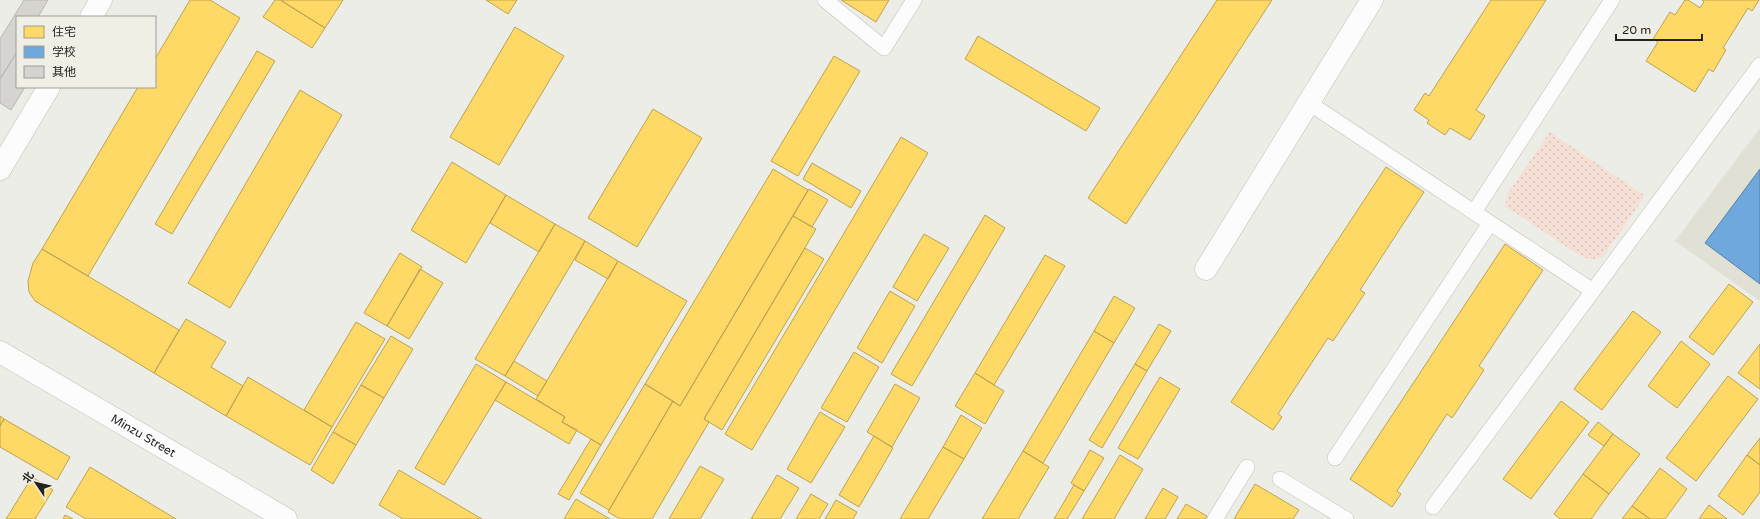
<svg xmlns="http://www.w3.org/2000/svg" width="1760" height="519" font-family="'Varela Round','Noto Sans SC',sans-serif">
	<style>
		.built { fill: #e1e0d4 }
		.green { fill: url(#green-dots) }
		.homes { fill: #ffd966; stroke: #bda251 }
		.schools { fill: #6fa8dc; stroke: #5880a3 }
		.building { fill: #d5d4d1; stroke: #b8b7b3 }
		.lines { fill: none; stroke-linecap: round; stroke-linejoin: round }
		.service-casing { stroke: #bebdb9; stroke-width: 16 }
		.minor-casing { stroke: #bebdb9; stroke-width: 23 }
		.secondary-casing { stroke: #bebdb9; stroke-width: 23 }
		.service { stroke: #fcfcfc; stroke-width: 15 }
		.minor { stroke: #fcfcfc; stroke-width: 22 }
		.secondary { stroke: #fcfcfc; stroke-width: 22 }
		.labels { text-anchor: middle; stroke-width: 4; stroke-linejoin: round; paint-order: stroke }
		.street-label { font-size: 12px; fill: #23221f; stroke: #f0efe5 }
	</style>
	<defs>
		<pattern id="green-dots" width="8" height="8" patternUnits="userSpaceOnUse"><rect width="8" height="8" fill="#f6e0d5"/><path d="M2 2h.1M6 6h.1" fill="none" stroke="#d3c0b6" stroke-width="1.8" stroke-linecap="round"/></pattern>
	</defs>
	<rect width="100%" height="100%" fill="#edede8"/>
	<path class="built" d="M1760 128V301L1675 241Z"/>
	<path class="green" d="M1550 132 1644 195 1642 200 1603 257 1592 260 1580 256 1505 206 1508 193Z"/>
	<path class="homes" d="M190 0H210L240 18 88 276 42 249 138 87H155V59Z
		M275 0H280L325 28 312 48 263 17Z
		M283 0H343L325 28 282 1Z
		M486 0H517L508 14Z
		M841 0H889L876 22Z
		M1217 0H1272L1126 224 1088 198Z
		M1491 0H1546L1476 110 1485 116 1470 140 1450 128 1445 135 1427 123 1429 120 1414 110 1425 93 1429 96Z
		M1685 0H1688L1700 8 1704 2 1702 0H1759L1752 11 1748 8 1723 48 1726 50 1713 72 1709 69 1695 92 1646 61 1658 42 1653 39 1670 12 1675 15Z
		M515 27 564 56 499 165 450 137Z
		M978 36 1100 108 1086 131 965 59Z
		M257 51 275 61 172 234 155 224Z
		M834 56 860 71 798 176 771 161Z
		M300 90 342 115 230 308 188 283Z
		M653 109 702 138 637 247 588 218Z
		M901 137 928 153 752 450 725 434Z
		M452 162 506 195 466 263 411 230Z
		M812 163 861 191 851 208 803 179Z
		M1386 167 1424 192 1360 290 1365 293 1333 341 1328 338 1278 414 1282 417 1273 430 1231 402Z
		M773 169 808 190 680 406 645 384Z
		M809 189 828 200 812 227 793 216Z
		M506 195 555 224 539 252 490 223Z
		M985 215 1005 228 912 386 891 374Z
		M793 216 816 229 704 419 709 422 652 519H620L608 512 673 401 680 406Z
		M555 224 585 241 505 376 475 359Z
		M924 234 949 248 917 301 893 287Z
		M585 241 618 261 608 279 575 260Z
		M1505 244 1543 270 1479 366 1484 370 1452 418 1447 414 1397 491 1401 494 1392 507 1350 479Z
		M805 248 824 259 722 430 704 419Z
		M42 249 179 330 154 373 35 301 29 292 28 281 33 263Z
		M400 253 422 267 387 326 364 313Z
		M1045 255 1065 266 994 385 975 373Z
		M618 261 687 301 601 445 562 422 565 417 536 399Z
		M420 269 443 283 409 339 387 326Z
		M1729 284 1753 302 1713 355 1689 337Z
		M890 291 915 306 882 363 857 348Z
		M1114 296 1135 308 1114 343 1094 331Z
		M1633 311 1661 332 1602 410 1574 389Z
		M186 319 226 342 211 367 243 386 226 416 154 373Z
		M356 322 385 339 332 427 304 410Z
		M1159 324 1171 331 1147 371 1135 364Z
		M1094 331 1114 343 1043 463 1023 451Z
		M391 336 413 349 384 398 361 385Z
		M1681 341 1710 364 1677 408 1648 386Z
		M1760 344V389L1738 373Z
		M854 352 879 367 847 422 821 408Z
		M514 361 547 381 538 396 505 376Z
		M476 364 506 382 444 485 415 468Z
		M1135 364 1147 371 1102 448 1089 440Z
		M975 373 1004 391 985 424 955 406Z
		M1728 376 1758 399 1696 481 1666 458Z
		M248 377 332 427 310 465 226 416Z
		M1160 377 1180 389 1138 459 1118 448Z
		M506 382 565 417 562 422 577 430 569 444 495 400Z
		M645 384 673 401 609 510 580 493Z
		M895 384 920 398 892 447 867 432Z
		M361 385 384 398 356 445 333 432Z
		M1561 401 1589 422 1531 499 1503 479Z
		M820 412 845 427 811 483 787 469Z
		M961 415 982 428 964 459 943 447Z
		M0 416 4 419 0 426Z
		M4 419 70 457 57 480 0 447V426Z
		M1598 422 1613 434 1604 446 1588 435Z
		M333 432 356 445 333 484 311 470Z
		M1613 434 1640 454 1609 494 1583 474Z
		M874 436 893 448 859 507 839 495Z
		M1760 438V465L1747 455Z
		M591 439 601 445 569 500 558 494Z
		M943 447 964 459 928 519H900Z
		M1090 450 1104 458 1084 491 1071 483Z
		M1023 451 1049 467 1018 519H982Z
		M1120 455 1143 469 1114 519H1082Z
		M1747 455 1760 465V492L1743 515 1718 496Z
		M700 466 724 479 700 519H669Z
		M90 467 176 519H86L66 507Z
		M1660 468 1687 489 1665 519H1650L1632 506Z
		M399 470 482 519H403L379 505Z
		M1583 474 1609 494 1591 519H1560L1554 514Z
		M777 475 799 488 780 519H751Z
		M32 477 53 490 35 519H6Z
		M1255 484 1299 510 1293 519H1234Z
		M1074 485 1084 491 1067 519H1054Z
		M1163 488 1178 497 1165 519H1145Z
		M811 494 828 504 819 519H796Z
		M576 499 610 519H564Z
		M836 500 857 512 853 519H825Z
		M1186 504 1207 516 1205 519H1177Z
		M1709 505 1727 519H1699Z
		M1632 506 1650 519H1622Z
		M65 515 73 519H63Z"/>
	<path class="schools" d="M1760 169V284L1705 243Z"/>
	<path class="building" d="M24 0H48L38 17H17V52L0 79V39Z
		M17 52V87H25L11 110 0 103V79Z"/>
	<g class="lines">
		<defs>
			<path id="service" d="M825 0 884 48 914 0
				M1309 103 1593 291
				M1474 212 1612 0
				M1335 458 1490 223
				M1280 479 1346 519
				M1433 507 1760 65
				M1215 519 1247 467"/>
			<path id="minor" d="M91 17 101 0
				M0 169 49 87
				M1206 269 1372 0"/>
			<g id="secondary">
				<path id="s1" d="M0 352 286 519"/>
			</g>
		</defs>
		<use href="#service" class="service-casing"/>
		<use href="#minor" class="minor-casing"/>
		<use href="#secondary" class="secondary-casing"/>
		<use href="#service" class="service"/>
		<use href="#minor" class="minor"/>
		<use href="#secondary" class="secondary"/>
	</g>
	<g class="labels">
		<g class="street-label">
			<text dy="4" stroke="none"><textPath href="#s1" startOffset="166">Minzu Street</textPath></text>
		</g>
	</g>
	<rect x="16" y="16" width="140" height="72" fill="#f0efe5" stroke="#9e9d96"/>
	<rect x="24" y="26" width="20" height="12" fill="#ffd966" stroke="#9e9d96"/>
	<text x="52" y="36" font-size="12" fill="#23221f">住宅</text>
	<rect x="24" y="46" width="20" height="12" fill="#6fa8dc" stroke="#9e9d96"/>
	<text x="52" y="56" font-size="12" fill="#23221f">学校</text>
	<rect x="24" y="66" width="20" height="12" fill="#d5d4d1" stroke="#9e9d96"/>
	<text x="52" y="76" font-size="12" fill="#23221f">其他</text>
	<g transform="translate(36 483) rotate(305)" stroke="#f0efe5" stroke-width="3" paint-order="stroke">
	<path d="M0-3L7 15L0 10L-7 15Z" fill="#23221f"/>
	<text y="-6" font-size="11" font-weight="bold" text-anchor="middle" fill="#23221f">北</text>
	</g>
	<path d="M1616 34v6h86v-6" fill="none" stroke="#23221f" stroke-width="2"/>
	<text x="1622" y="34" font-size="12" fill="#23221f" stroke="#f0efe5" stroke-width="3" paint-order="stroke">20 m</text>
</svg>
